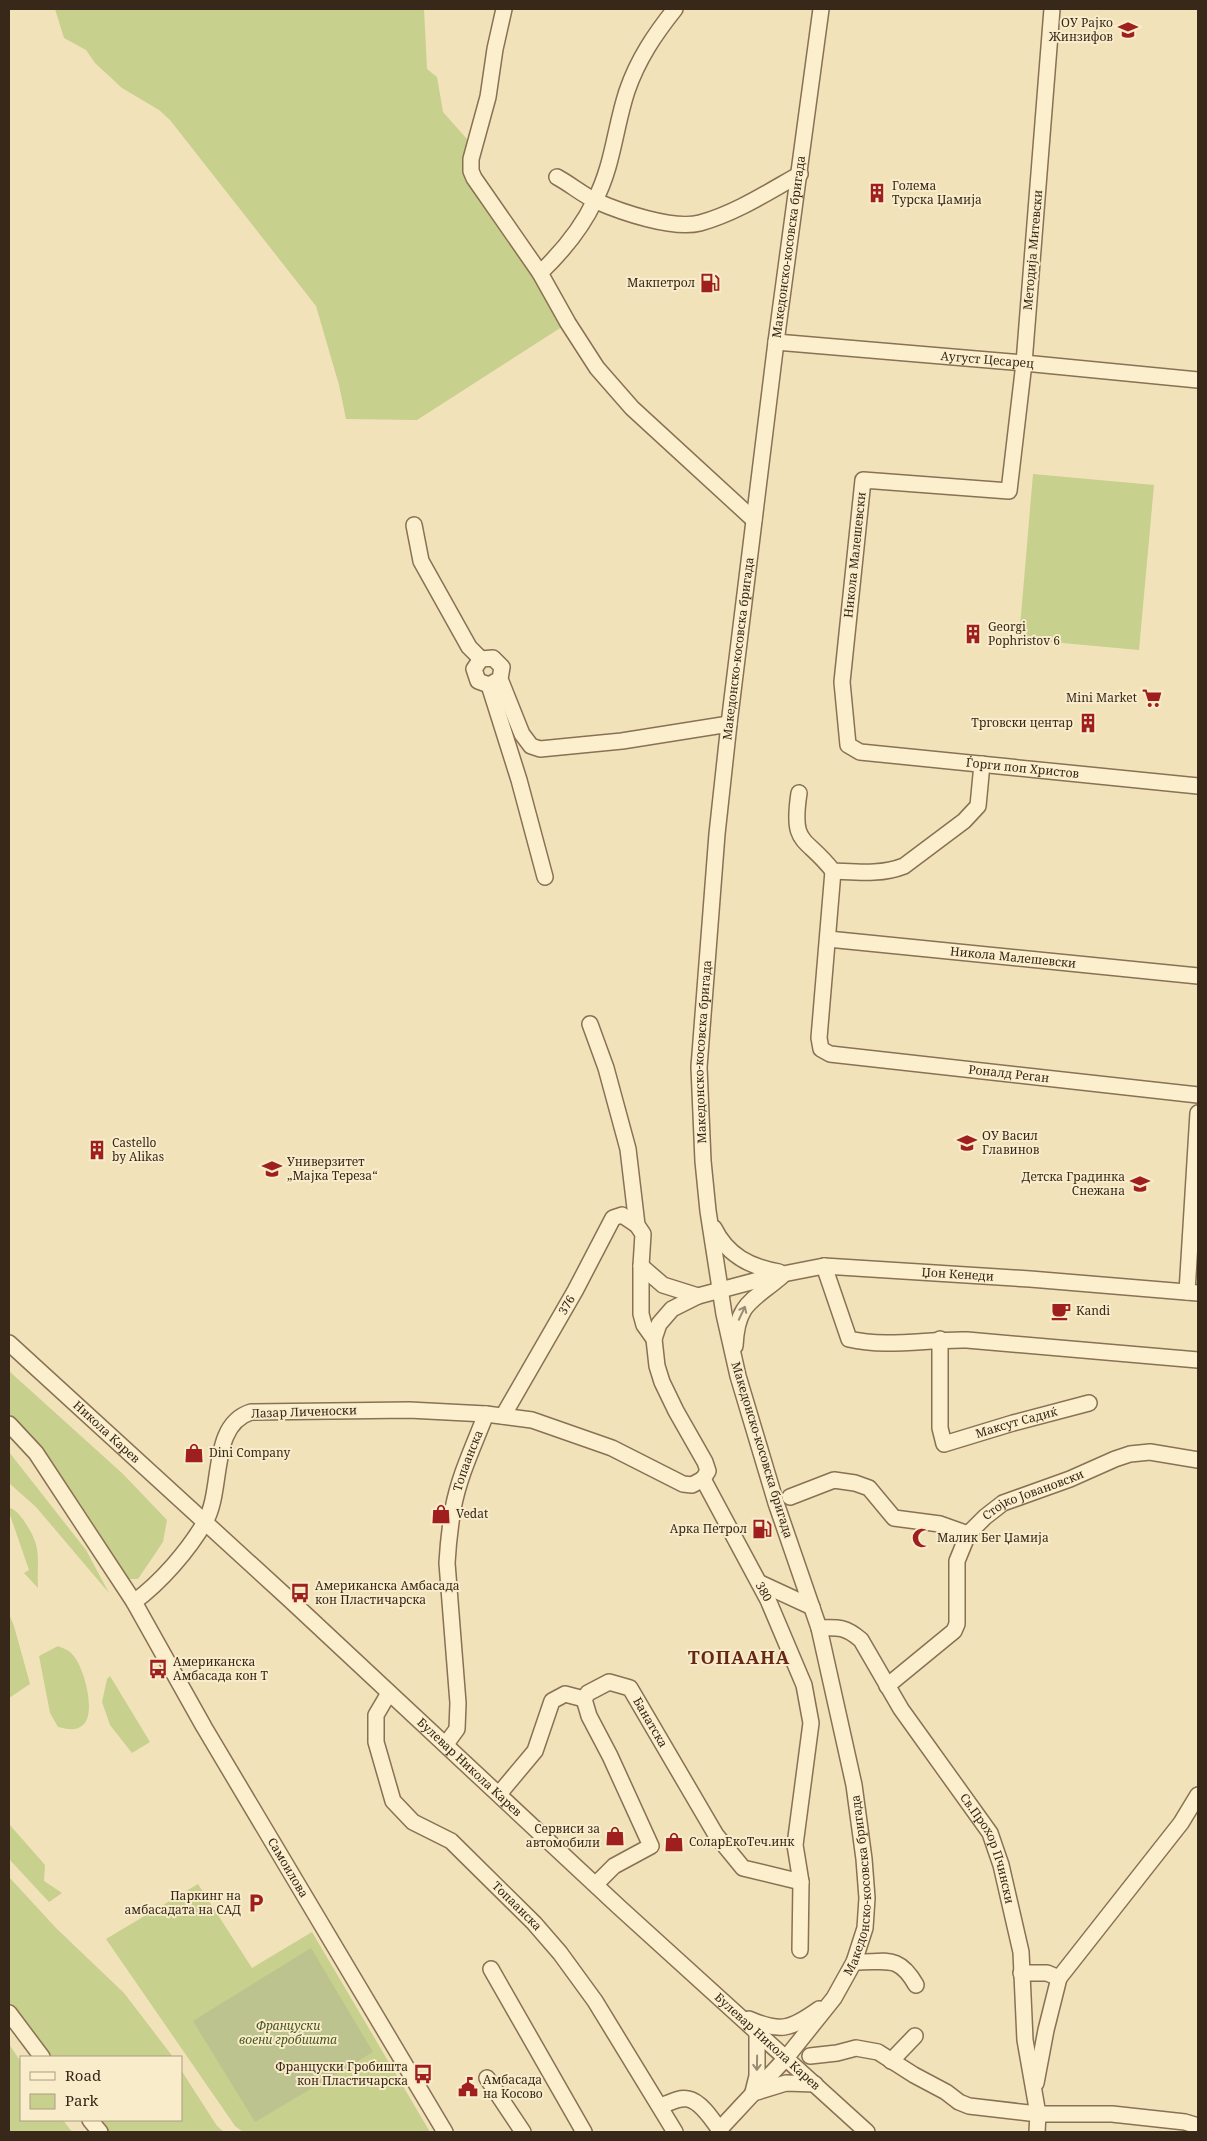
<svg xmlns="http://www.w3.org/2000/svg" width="1207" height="2141" font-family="'Noto Serif',serif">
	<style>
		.green { fill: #c7d08d }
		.cemetery { fill: #bcc38e }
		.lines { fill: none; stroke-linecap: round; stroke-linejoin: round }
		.minor-casing { stroke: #897153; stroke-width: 18 }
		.minor { stroke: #fcefcd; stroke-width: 15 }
		.oneway { stroke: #9a8c73 }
		.labels { text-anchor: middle; stroke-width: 4; stroke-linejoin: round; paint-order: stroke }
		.poi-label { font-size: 12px; fill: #372819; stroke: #f8ecca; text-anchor: start }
		.street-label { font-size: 12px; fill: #372819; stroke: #f8ecca }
		.park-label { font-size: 12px; font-style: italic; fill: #46551e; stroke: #f8ecca }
		.district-label { font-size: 18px; font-weight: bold; letter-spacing: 1px; fill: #672715; stroke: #f8ecca }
	</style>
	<rect width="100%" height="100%" fill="#f1e2ba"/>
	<path class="green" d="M55 9H424L427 69 437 77 443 112 474 147 471 159 568 323 417 420 346 419 339 385 316 306 170 120 159 110 122 88 95 63 86 50 64 38Z
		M1033 474 1154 485 1139 650 1019 639Z
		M9 1371 123 1474 167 1520 163 1542 138 1579H124L36 1445 9 1417Z
		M9 1452 86 1550 109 1593 36 1507 9 1483Z
		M10 1508C20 1510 36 1538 37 1549 39 1561 37 1575 38 1588L24 1573 29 1570 9 1512Z
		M9 1614 14 1626 30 1684 9 1698Z
		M58 1646C62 1648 69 1650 72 1654 84 1666 96 1711 84 1724 76 1732 67 1729 58 1727L50 1713 39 1656Z
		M110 1676 150 1742 132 1753 110 1725 102 1702 107 1679Z
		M9 1824 45 1865 44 1881 62 1893 49 1902 9 1859Z
		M9 1877 56 1928 124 1993 173 2057H50L9 2003Z
		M198 1884 252 1968 312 1932 430 2132H243L235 2126 106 1939Z
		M9 2044 21 2062V2120H63L72 2132H9Z
		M181 2070 217 2126 224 2132H109L99 2120H181Z"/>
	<path class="cemetery" d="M311 1948 373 2052 255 2122 193 2021Z"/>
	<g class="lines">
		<defs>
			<g id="minor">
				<path d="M504 9 495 49 488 97 471 159V171L474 178 540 273 568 323 597 368 632 408 754 520"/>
				<path id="s1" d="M1052 9 1024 363 1009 491 863 480 842 682 848 745 860 752 1198 786"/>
				<path d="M557 177C570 184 583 195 596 201 621 212 673 230 700 223 736 213 768 192 800 174"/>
				<path d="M540 273C562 252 582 228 595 200 613 166 615 127 627 91 638 59 655 34 675 9"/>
				<path id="s2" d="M776 342 1024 363 1198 380"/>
				<path d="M414 525 421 561 469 647 481 659"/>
				<path d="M500 679 489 685 478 681 474 669 481 659 493 658 502 667 500 679 522 734 531 746 540 749 622 741 729 724"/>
				<path d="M489 685 519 780 545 877"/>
				<path d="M799 793C791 847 805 835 833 871 857 872 881 875 904 866L964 821 978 806 982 764"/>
				<path id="s3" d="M833 871 819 1038 821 1049 830 1054 1198 1095"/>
				<path id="s4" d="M828 939 1198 976"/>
				<path d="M590 1024 606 1068 628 1149 637 1225 643 1234 641 1266V1314L644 1325 654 1339"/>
				<path d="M714 1228C727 1255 750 1267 779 1272"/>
				<path d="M641 1266 663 1285 698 1296"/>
				<path d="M824 1266 849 1339C886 1348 928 1339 967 1340L1198 1360"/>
				<path d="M1187 1292 1198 1113"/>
				<path id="s5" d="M940 1339V1428L944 1444 1013 1423 1089 1403"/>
				<path id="s6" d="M9 1343 289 1599 619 1907 867 2132"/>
				<path d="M735 1346C737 1302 753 1301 782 1276"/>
				<path id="s7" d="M503 1416 575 1291 613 1218 622 1215 637 1225"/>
				<path id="s8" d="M9 1424 36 1453 134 1602 204 1727 445 2132"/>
				<path id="s9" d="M703 1479 708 1471 705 1462 676 1411 662 1382 657 1366 654 1339 659 1324 672 1309 698 1296 773 1276 824 1266 1030 1279 1198 1293"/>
				<path id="s10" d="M703 1479 768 1600 804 1685 811 1723 795 1845 801 1882 800 1950"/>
				<path d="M790 1497 834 1480 855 1483 869 1488 894 1518 940 1524 968 1534"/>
				<path d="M760 1583 812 1607"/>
				<path d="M134 1602C161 1582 188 1551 205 1522 224 1490 209 1425 251 1412L409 1410 486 1414 532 1420 612 1448 683 1484 692 1485 703 1479"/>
				<path id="s11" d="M819 1628C839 1627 846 1627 861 1640L901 1709 990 1833 1001 1865 1021 1952 1025 2040 1038 2114 1037 2132"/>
				<path id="s12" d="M887 1686 954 1631 957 1624V1561L968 1534 985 1517 1003 1503 1070 1479 1115 1459 1130 1454 1150 1452 1198 1460"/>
				<path id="s13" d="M389 1693 376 1715V1742L393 1801 413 1822 451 1841 534 1923 560 1953 595 2001 675 2132"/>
				<path id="s14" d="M446 1744 457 1729 458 1703 447 1563C448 1545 450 1527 453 1509 459 1476 474 1445 486 1414"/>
				<path d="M499 1794 535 1751 552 1701 565 1694 584 1699"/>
				<path id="s15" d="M596 1884 614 1866 651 1846 610 1756 589 1716 584 1699 588 1693 609 1682 630 1688 716 1835 743 1868 801 1882"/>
				<path d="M854 1962C885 1963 898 1953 916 1985"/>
				<path d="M491 1969 584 2132"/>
				<path d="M1021 1973H1047L1059 1978"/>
				<path d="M9 2013 42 2057"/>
				<path d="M749 2019C781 2033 791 2029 819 2009"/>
				<path d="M810 2056 837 2053 856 2048 878 2052 914 2075 946 2092 959 2102 969 2106 1038 2114H1112L1185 2122 1198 2126"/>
				<path d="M891 2061 915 2036"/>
				<path d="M487 2078 523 2132"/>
				<path d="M1036 2083 1046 2030 1059 1978 1181 1823 1198 1795"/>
				<path d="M753 2092 757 2076V2032"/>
				<path d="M757 2092 786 2083 815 2084"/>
				<path d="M661 2106C669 2103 679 2097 688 2099 701 2101 714 2122 721 2132"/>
				<path d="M90 2120 100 2132"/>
				<path id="s16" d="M719 2130 786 2058 834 1998 854 1962 865 1928 867 1898 864 1859 854 1785 819 1628 776 1503 738 1376 724 1314 708 1211 703 1161 699 1067 717 834 729 724 776 342 821 9"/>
			</g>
		</defs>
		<use href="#minor" class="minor-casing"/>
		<use href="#minor" class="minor"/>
	</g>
	<defs><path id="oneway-shaft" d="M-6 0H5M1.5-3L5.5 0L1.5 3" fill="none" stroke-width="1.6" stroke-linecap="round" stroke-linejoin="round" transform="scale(1.25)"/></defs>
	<g class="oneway">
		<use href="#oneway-shaft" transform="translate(742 1313) rotate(-65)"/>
		<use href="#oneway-shaft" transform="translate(757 2063) rotate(91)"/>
	</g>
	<defs>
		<symbol id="school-bare" viewBox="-9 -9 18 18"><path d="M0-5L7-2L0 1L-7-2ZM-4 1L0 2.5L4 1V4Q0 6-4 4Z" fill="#9e1f1e" stroke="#f8ecca" stroke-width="2.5" paint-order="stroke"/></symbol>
		<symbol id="building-bare" viewBox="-9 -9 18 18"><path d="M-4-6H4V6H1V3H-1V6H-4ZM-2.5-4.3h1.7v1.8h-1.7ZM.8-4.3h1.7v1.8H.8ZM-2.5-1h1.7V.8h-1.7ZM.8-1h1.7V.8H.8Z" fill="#9e1f1e" stroke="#f8ecca" stroke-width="2.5" paint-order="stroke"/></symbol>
		<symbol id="fuel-bare" viewBox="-9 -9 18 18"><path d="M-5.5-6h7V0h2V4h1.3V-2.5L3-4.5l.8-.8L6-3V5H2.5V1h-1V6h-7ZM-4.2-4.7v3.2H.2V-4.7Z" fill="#9e1f1e" stroke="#f8ecca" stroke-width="2.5" paint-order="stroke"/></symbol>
		<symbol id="supermarket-bare" viewBox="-9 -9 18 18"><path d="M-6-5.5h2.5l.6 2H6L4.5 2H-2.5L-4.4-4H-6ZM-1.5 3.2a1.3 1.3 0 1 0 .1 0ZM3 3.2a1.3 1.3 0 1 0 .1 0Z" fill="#9e1f1e" stroke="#f8ecca" stroke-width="2.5" paint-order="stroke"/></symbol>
		<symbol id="university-bare" viewBox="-9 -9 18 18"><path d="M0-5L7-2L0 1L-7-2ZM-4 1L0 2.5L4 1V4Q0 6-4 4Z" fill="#9e1f1e" stroke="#f8ecca" stroke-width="2.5" paint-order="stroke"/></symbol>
		<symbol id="cafe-bare" viewBox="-9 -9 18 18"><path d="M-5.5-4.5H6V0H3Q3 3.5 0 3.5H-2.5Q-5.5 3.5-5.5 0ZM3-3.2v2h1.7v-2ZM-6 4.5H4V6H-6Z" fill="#9e1f1e" stroke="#f8ecca" stroke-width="2.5" paint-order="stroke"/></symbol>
		<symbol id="shop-bare" viewBox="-9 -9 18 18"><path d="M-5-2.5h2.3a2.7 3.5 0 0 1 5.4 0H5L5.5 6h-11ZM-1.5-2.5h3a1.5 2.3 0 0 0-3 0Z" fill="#9e1f1e" stroke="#f8ecca" stroke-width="2.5" paint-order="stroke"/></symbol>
		<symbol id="mosque-bare" viewBox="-9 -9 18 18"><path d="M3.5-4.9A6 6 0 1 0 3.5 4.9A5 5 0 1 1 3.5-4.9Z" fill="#9e1f1e" stroke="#f8ecca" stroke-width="2.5" paint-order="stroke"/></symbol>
		<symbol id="bus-bare" viewBox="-9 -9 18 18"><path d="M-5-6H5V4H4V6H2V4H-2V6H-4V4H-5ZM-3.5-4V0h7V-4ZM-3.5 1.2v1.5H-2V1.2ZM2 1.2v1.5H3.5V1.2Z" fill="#9e1f1e" stroke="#f8ecca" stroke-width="2.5" paint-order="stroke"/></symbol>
		<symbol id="parking-bare" viewBox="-9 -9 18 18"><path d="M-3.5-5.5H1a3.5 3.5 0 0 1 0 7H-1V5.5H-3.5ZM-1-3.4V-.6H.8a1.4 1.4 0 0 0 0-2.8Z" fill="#9e1f1e" stroke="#f8ecca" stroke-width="2.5" paint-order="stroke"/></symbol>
		<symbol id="civic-bare" viewBox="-9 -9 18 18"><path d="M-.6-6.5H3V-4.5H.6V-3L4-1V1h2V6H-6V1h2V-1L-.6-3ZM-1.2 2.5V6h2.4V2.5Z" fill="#9e1f1e" stroke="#f8ecca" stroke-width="2.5" paint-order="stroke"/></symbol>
	</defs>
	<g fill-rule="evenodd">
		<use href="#school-bare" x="1114" y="16" width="28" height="28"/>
		<use href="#building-bare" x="863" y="179" width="28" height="28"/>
		<use href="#fuel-bare" x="696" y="269" width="28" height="28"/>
		<use href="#building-bare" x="959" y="620" width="28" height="28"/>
		<use href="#supermarket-bare" x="1138" y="684" width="28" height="28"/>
		<use href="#building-bare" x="1074" y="709" width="28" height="28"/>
		<use href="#school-bare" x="953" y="1129" width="28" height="28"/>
		<use href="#building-bare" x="83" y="1136" width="28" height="28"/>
		<use href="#university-bare" x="258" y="1155" width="28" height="28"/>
		<use href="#school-bare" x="1126" y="1170" width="28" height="28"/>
		<use href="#cafe-bare" x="1047" y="1297" width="28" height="28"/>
		<use href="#shop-bare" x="180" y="1439" width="28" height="28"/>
		<use href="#shop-bare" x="427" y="1500" width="28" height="28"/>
		<use href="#fuel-bare" x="748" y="1515" width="28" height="28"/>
		<use href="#mosque-bare" x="908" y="1524" width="28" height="28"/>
		<use href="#bus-bare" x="286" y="1579" width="28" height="28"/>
		<use href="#bus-bare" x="144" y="1655" width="28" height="28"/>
		<use href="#shop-bare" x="601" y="1822" width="28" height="28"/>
		<use href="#shop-bare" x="660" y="1828" width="28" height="28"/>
		<use href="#parking-bare" x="242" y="1889" width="28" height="28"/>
		<use href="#bus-bare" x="409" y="2060" width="28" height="28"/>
		<use href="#civic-bare" x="454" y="2073" width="28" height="28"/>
	</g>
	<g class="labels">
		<g class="poi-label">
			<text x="1113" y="27" text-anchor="end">ОУ Рајко<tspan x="1113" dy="14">Жинзифов</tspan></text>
			<text x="892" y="190">Голема<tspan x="892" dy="14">Турска Џамија</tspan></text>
			<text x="695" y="287" text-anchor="end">Макпетрол</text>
			<text x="988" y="631">Georgi<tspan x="988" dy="14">Pophristov 6</tspan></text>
			<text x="1137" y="702" text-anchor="end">Mini Market</text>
			<text x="1073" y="727" text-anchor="end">Трговски центар</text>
			<text x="982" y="1140">ОУ Васил<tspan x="982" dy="14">Главинов</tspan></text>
			<text x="112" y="1147">Castello<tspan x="112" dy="14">by Alikas</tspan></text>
			<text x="287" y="1166">Универзитет<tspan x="287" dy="14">„Мајка Тереза“</tspan></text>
			<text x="1125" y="1181" text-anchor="end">Детска Градинка<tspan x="1125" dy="14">Снежана</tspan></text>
			<text x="1076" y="1315">Kandi</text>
			<text x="209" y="1457">Dini Company</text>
			<text x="456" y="1518">Vedat</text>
			<text x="747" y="1533" text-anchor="end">Арка Петрол</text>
			<text x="937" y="1542">Малик Бег Џамија</text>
			<text x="315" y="1590">Американска Амбасада<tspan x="315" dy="14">кон Пластичарска</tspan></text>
			<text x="173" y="1666">Американска<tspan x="173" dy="14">Амбасада кон Т</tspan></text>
			<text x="600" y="1833" text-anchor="end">Сервиси за<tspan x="600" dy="14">автомобили</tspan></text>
			<text x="689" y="1846">СоларЕкоТеч.инк</text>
			<text x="241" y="1900" text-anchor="end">Паркинг на<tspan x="241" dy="14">амбасадата на САД</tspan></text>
			<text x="408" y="2071" text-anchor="end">Француски Гробишта<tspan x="408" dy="14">кон Пластичарска</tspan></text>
			<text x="483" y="2084">Амбасада<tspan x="483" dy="14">на Косово</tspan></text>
		</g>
		<g class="street-label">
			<text dy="4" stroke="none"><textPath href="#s16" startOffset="1959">Македонско-косовска бригада</textPath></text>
			<text transform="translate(1033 250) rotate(-85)" y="4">Методија Митевски</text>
			<text dy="4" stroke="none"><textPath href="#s2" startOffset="212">Аугуст Цесарец</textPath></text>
			<text transform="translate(855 555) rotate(-84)" y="4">Никола Малешевски</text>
			<text dy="4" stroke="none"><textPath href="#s16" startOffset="1554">Македонско-косовска бригада</textPath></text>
			<text dy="4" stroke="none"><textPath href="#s1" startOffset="1074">Ѓорги поп Христов</textPath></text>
			<text dy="4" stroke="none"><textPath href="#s4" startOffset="186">Никола Малешевски</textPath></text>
			<text dy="4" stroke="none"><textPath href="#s16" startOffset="1149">Македонско-косовска бригада</textPath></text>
			<text dy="4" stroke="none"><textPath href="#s3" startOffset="369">Роналд Реган</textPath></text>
			<text dy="4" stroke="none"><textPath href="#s9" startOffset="482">Џон Кенеди</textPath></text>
			<text dy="4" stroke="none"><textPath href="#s7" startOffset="128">376</textPath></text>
			<text transform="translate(304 1412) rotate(-2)" y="4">Лазар Личеноски</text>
			<text dy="4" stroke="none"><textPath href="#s5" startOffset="181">Максут Садиќ</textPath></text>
			<text dy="4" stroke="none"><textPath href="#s6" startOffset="132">Никола Карев</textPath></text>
			<text transform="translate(762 1450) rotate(73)" y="4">Македонско-косовска бригада</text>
			<text dy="4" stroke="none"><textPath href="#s14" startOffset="290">Топаанска</textPath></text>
			<text dy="4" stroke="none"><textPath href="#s12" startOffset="264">Стојко Јовановски</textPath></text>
			<text dy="4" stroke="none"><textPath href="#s10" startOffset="128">380</textPath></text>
			<text dy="4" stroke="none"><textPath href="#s15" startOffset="322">Банатска</textPath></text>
			<text dy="4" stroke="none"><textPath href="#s6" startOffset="626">Булевар Никола Карев</textPath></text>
			<text dy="4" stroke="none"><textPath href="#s11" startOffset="291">Св.Прохор Пчински</textPath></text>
			<text dy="4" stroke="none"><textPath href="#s8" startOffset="525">Самоилова</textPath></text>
			<text dy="4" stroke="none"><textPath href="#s16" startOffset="294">Македонско-косовска бригада</textPath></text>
			<text dy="4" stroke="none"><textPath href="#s13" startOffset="278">Топаанска</textPath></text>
			<text dy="4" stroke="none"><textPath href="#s6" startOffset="1031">Булевар Никола Карев</textPath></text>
		</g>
		<g class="park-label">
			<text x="288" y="2030">Француски<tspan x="288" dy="14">воени гробишта</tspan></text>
		</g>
		<g class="district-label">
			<text x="739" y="1664">ТОПААНА</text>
		</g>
	</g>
	<rect width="1207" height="2141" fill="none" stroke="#372819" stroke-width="20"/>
	<rect x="20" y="2056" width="162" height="65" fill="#f8ecca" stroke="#ab9e83"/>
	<rect x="30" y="2072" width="25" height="8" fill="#fcefcd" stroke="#ab9e83"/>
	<text x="65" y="2081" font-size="15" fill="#372819">Road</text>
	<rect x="30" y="2094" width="25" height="15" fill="#c7d08d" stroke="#ab9e83"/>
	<text x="65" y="2106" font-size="15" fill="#372819">Park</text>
</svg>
